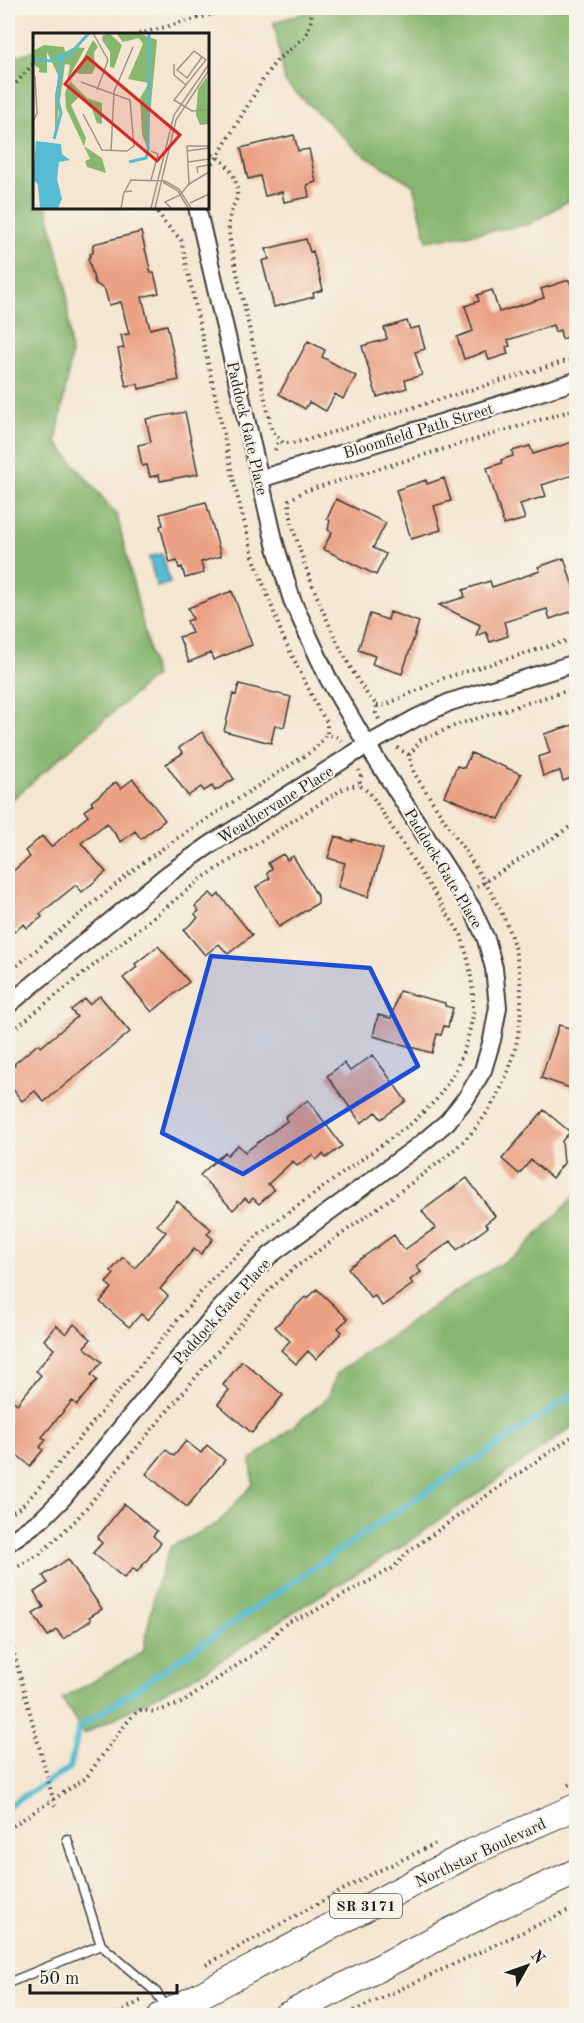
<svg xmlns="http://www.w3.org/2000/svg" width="584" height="2023" font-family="'Old Standard TT',serif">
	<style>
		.forest { fill: #87b66f; stroke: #526946; stroke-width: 1.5 }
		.water { fill: #55bcd3; stroke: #386c78; stroke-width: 1.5 }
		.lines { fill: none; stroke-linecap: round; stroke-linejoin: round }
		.stream { stroke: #55bcd3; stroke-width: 6 }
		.building { fill: #eaa083 }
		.service-casing { stroke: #3c3a37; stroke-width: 11 }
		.minor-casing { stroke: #3c3a37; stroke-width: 20 }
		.primary-casing { stroke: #3c3a37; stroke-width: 28 }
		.path { stroke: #3c3a37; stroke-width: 4; stroke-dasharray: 1.5 4.5; stroke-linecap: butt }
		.service { stroke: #fff; stroke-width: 8 }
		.minor { stroke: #fff; stroke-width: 16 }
		.primary { stroke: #fff; stroke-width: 26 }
		.marked { fill: #1d4ed8; fill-opacity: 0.2; stroke: #1d4ed8; stroke-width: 4.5; stroke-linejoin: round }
		.labels { text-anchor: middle; stroke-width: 4.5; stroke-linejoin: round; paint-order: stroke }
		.shield { fill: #f7f3e8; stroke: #5e5c59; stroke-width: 1.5 }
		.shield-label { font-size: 15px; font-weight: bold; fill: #1c1c1c }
		.street-label { font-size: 16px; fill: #1c1c1c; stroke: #f7f3e8 }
		.inset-river { fill: none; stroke: #55bcd3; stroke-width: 3 }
		.inset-road { fill: none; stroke: #9e9588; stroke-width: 1.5 }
		.view { fill: #d62828; fill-opacity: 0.15; stroke: #d62828; stroke-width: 3 }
		.inset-edge { fill: none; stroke: #1c1c1c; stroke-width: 3 }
	</style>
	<rect width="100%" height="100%" fill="#f7f3e8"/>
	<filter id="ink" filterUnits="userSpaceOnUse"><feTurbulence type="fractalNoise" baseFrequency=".0167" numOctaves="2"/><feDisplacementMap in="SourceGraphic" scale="12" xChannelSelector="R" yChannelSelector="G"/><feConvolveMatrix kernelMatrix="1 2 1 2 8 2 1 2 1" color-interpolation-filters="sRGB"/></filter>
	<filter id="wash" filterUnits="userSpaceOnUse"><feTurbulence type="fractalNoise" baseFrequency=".008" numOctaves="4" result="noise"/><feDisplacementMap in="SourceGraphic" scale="24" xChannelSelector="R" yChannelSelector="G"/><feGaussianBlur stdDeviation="1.35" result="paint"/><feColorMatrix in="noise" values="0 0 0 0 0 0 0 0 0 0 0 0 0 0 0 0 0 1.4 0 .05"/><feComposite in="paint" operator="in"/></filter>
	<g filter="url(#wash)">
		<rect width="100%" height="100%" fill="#f4e6d0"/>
		<path class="forest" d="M322 8H576V196L528 225 427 241 413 185 357 150 285 82 274 22Z
			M34 51V207H47L66 286 71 357 56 442 117 515 155 676 8 803V58Z
			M576 1195V1424L401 1547 301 1607 203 1672 84 1734 62 1699 143 1652 155 1590 170 1547 217 1524 253 1484 251 1460 328 1398 337 1373 454 1292 519 1253Z"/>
		<path class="water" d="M162 554 170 583 157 587 149 557Z"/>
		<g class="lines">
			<path class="stream" d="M8 1806 70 1768 79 1728 381 1522 576 1393"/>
		</g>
		<g id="blocks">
			<path class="building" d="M294 135 298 151 309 149 316 182 307 185 309 197 284 202 282 192 265 196 260 176 248 179 241 148Z
				M141 232 151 273H154L159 293 142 297 150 329 167 325 179 380 139 389 138 384 126 386 118 349 124 348 121 335 129 334 121 302 109 305 105 290 95 283 88 258 90 257V254L93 253V244Z
				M306 239 310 252 313 251 323 290 313 293 314 297 274 307 262 261 269 259 266 249Z
				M569 280 576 301V334L562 339 560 330 555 332 553 325 508 340 510 346 506 347 508 354 489 360 486 352 464 359 457 337 473 331 465 306 479 301 477 295 492 290 499 312 544 298 541 289Z
				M407 321 410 329 419 327 425 349 415 352 422 375 405 380 407 388 377 397 362 346 387 339 384 328Z
				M308 341 325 350 322 357 356 376 343 399 335 394 326 411 309 402 305 409 279 394Z
				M185 412 198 474 160 481 159 475 150 477 147 465 142 466 138 445 151 442 146 419Z
				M576 441V474L542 485 546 496 520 504 525 519 504 525 487 468 502 463 501 460 513 456 512 451 530 446 533 454Z
				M444 478 451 501 434 506 441 530 411 539 396 490 426 480 427 484Z
				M336 499 386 523 373 548 386 554 376 575 323 549 332 532 328 530 330 520 327 519Z
				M206 502 221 556 201 562 204 573 185 578 182 567 179 568 177 561 170 563 160 526 163 525 160 514Z
				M564 558 576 596V610L550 619 547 609 504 622 508 636 490 642 486 632 476 636 480 625 439 605 465 597 463 590 490 581 492 587 540 571 538 567Z
				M232 591 252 645 213 660 211 653 189 662 179 637 192 633 187 621 193 619 188 608Z
				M390 612 419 622 402 674 372 664 375 656 358 650 370 614 388 620Z
				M239 684 291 697 284 727 275 725 271 743 224 731 233 694 236 695Z
				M576 724V776L563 781 560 771 543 776 538 757 550 753 544 734Z
				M202 732 234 779 215 791 212 786 204 791 201 787 188 796 166 764 183 753 179 748Z
				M471 753 521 774 499 819 444 796 457 766 464 768Z
				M133 779 165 820 141 839 135 831 121 842 107 823 81 843 106 872 82 892 76 885 40 914 42 917 27 928 24 924 14 932 8 924V875L30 857 25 851 42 836 51 847 88 816 84 811 93 804 91 802 116 782 121 788Z
				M335 836 352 842V839L383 849 368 897 338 887 345 863 328 858Z
				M283 854 287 860 293 856 318 897V903L279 927 256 887 270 878 267 873 272 869 268 863Z
				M210 893 215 898 219 894 252 935 228 954 219 944 205 955 184 930 198 918 195 914 199 911 195 906Z
				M158 946 189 982 152 1012 123 978 137 967 135 964Z
				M399 991 445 1003V1006L453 1008 448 1027 444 1026 441 1035 437 1034 432 1053 373 1036 378 1015 391 1018Z
				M100 996 130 1032 44 1102 35 1091 22 1101 8 1083V1071L15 1065 14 1064 38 1044 41 1047 77 1017 71 1010 85 999 89 1004Z
				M559 1025 576 1030V1090L541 1078Z
				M373 1055 406 1101 381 1119 376 1112 361 1123 327 1076 344 1063 350 1071Z
				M308 1100 342 1146 326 1158 323 1154 316 1160 312 1155 297 1166 293 1161 268 1184 274 1190 259 1204 253 1198 249 1202 245 1198 233 1210 200 1175 225 1152 227 1155 238 1145 245 1152 287 1121 285 1117Z
				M544 1110 570 1132 562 1141 564 1163 552 1178 531 1160 519 1174 502 1159Z
				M467 1178 495 1216 485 1224 488 1227 457 1250 451 1241 416 1266 421 1272 410 1280 413 1284 382 1306 375 1296 371 1298 348 1268 394 1235 404 1250 435 1228 422 1211Z
				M177 1201 211 1229 207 1234 213 1239 201 1254 194 1249 160 1289 168 1296 148 1320 141 1314 129 1327 100 1302 112 1288 106 1283 114 1274 111 1271 123 1257 135 1268 166 1232 157 1225Z
				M317 1289 348 1319 338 1328 342 1332 316 1359 308 1351 296 1364 281 1350 290 1341 275 1327 305 1297 307 1299Z
				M74 1324 91 1339 84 1347 102 1362 91 1375 97 1380 77 1405 72 1401 42 1437 46 1440 40 1447 43 1450 30 1466 8 1447V1396L17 1404 41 1375 36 1371 54 1349 44 1340 56 1325 66 1334Z
				M242 1361 283 1395 252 1433 218 1404 229 1390 223 1385Z
				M186 1441 201 1453 207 1445 225 1460 187 1507 146 1474 166 1450 174 1456Z
				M124 1504 157 1531 153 1536 161 1543 137 1572 133 1568 124 1578 93 1553 102 1543 97 1538Z
				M68 1559 102 1609 89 1617 91 1620 63 1639 57 1630 48 1636 33 1614 44 1607 34 1592 48 1583 43 1576Z"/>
		</g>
	</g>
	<g filter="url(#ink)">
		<use href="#blocks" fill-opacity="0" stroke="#3c3a37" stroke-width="1.5"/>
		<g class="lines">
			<defs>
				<path id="service" d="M101 1945 156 1992 167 2009
					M8 1983 101 1945 67 1839"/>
				<path id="minor" d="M260 479 576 381
					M8 1005 168 874 211 844 367 745 416 718 450 702 576 663
					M8 1543 42 1519 63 1498 215 1314 269 1256 422 1143 447 1122 467 1097 483 1070 492 1040 498 1007 494 968 486 939 473 910 367 745 328 678 292 600 275 544 197 207"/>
				<path id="primary" d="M161 2016 472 1852 576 1807
					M286 2016 493 1909 576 1872"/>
			</defs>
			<use href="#service" class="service-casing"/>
			<use href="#minor" class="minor-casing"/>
			<use href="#primary" class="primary-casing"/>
			<path class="path" d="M139 34 236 8
				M8 92 34 63
				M207 153C225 157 239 177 237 196 237 200 234 204 232 209 228 220 228 229 230 241L272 431 283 443H292L303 441 576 358
				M207 174 267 73 277 60 306 36 311 20 312 8
				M155 207 164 222 181 240 236 491 254 559 283 637 319 710 327 722V734L339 738 341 741
				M275 450 279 439
				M377 705H385L444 678 576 638
				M379 719 376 713 377 705C348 681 288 538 289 500L305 491 576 409
				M409 755 421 740 459 724 576 688
				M477 887 576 823
				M8 973 141 864 176 839 315 749 327 734
				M8 1034 201 879 346 787 359 785
				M8 1515 21 1507 36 1491 210 1281 260 1233 412 1123 436 1100 455 1072 466 1045 473 1016V992L469 963 461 935 370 793 359 785 361 775 359 770
				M8 1572 40 1554 76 1520 270 1289 293 1269C332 1241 371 1213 410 1184 435 1165 462 1147 481 1121 523 1065 533 988 506 923 496 898 480 875 466 852 448 826 431 799 414 773L409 755 397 748
				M8 1631 55 1806
				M568 1785 576 1781
				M8 1829 86 1778 117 1735 133 1715 141 1710 155 1712 182 1703 264 1647 282 1626 294 1619 311 1613 393 1568 408 1552 469 1508 576 1434
				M206 1965 372 1874 435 1844
				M113 2016 144 1999
				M343 2016 576 1907"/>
			<use href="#service" class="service"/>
			<use href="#minor" class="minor"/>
			<use href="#primary" class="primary"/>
		</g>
	</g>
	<path class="marked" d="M211 956 370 968 418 1066 243 1174 162 1133Z"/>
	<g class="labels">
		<rect class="shield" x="330" y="1894" width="72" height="24" rx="4.5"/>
		<g class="shield-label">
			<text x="366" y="1911">SR 3171</text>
		</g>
		<g class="street-label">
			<text transform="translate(248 428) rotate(77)" y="6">Paddock Gate Place</text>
			<text transform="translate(418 430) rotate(-17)" y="6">Bloomfield Path Street</text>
			<text transform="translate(275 804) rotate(-32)" y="6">Weathervane Place</text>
			<text transform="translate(444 868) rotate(59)" y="6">Paddock Gate Place</text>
			<text transform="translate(221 1311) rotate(-48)" y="6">Paddock Gate Place</text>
			<text transform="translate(480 1852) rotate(-25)" y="6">Northstar Boulevard</text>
		</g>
	</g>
	<g transform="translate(33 33)">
		<rect width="176" height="176" fill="#f4e6d0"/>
		<path d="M83 0H105L124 7 114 114 109 102 107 65 116 50 95 46 110 11 106 5 90 9ZM77 1 89 12 81 35 77 34V19L69 7 70 2ZM60 7 65 14 61 19 62 35 59 41H46L43 39ZM11 12 31 14 32 19 42 14 52 15 34 48 37 32 32 31 22 103V62L26 44 14 19V40L5 39 7 36 0 31V18ZM174 44 175 91 167 92 163 82 165 56ZM37 48 54 65 69 70V91L64 90 59 76 46 64 38 72 53 105 51 113 69 125 73 140 54 134 52 128 57 126 33 75 32 60Z" fill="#87b66f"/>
		<path d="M3 108 28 111 29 121 37 127 26 129 24 146 29 166 25 175H7L5 152 0 146Z" fill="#55bcd3"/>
		<path class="inset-river" d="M0 26 19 28 25 23 36 22 56 0M21 106 28 80 24 63 29 23M96 129 113 125 115 118 116 0"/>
		<path class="inset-road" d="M60 0 75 27 64 57M169 24 154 45 144 37 161 18 173 27 141 67 159 78 176 77M141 31V42L153 52M48 49 97 67 101 113 94 118 69 117 50 81M0 89 4 80 2 43M78 118 81 59 100 14M154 118 176 115M155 129 176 126M165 140 164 134 176 132M118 147 125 121 118 118M130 149 145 158 155 175M156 151 176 139M92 158 98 147 132 148 146 156 158 175M157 170 176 161M88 175 91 159 99 158M118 175 141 82 176 31M122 175 143 87 176 37M138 175 132 169 147 162 156 151 154 113H176"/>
		<path class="view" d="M54 24 147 102 124 128 32 51Z"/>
		<rect width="176" height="176" class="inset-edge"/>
	</g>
	<rect width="584" height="2023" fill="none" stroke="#f7f3e8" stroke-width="30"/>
	<g transform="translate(527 1966) rotate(50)" stroke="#f7f3e8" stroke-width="4.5" paint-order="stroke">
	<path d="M0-4.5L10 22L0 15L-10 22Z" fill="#1c1c1c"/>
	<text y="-9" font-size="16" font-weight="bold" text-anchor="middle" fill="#1c1c1c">N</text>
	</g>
	<path d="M30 1984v9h147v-9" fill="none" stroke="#1c1c1c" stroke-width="3"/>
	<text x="39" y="1984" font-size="18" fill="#1c1c1c" stroke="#f7f3e8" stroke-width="4.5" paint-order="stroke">50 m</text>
</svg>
